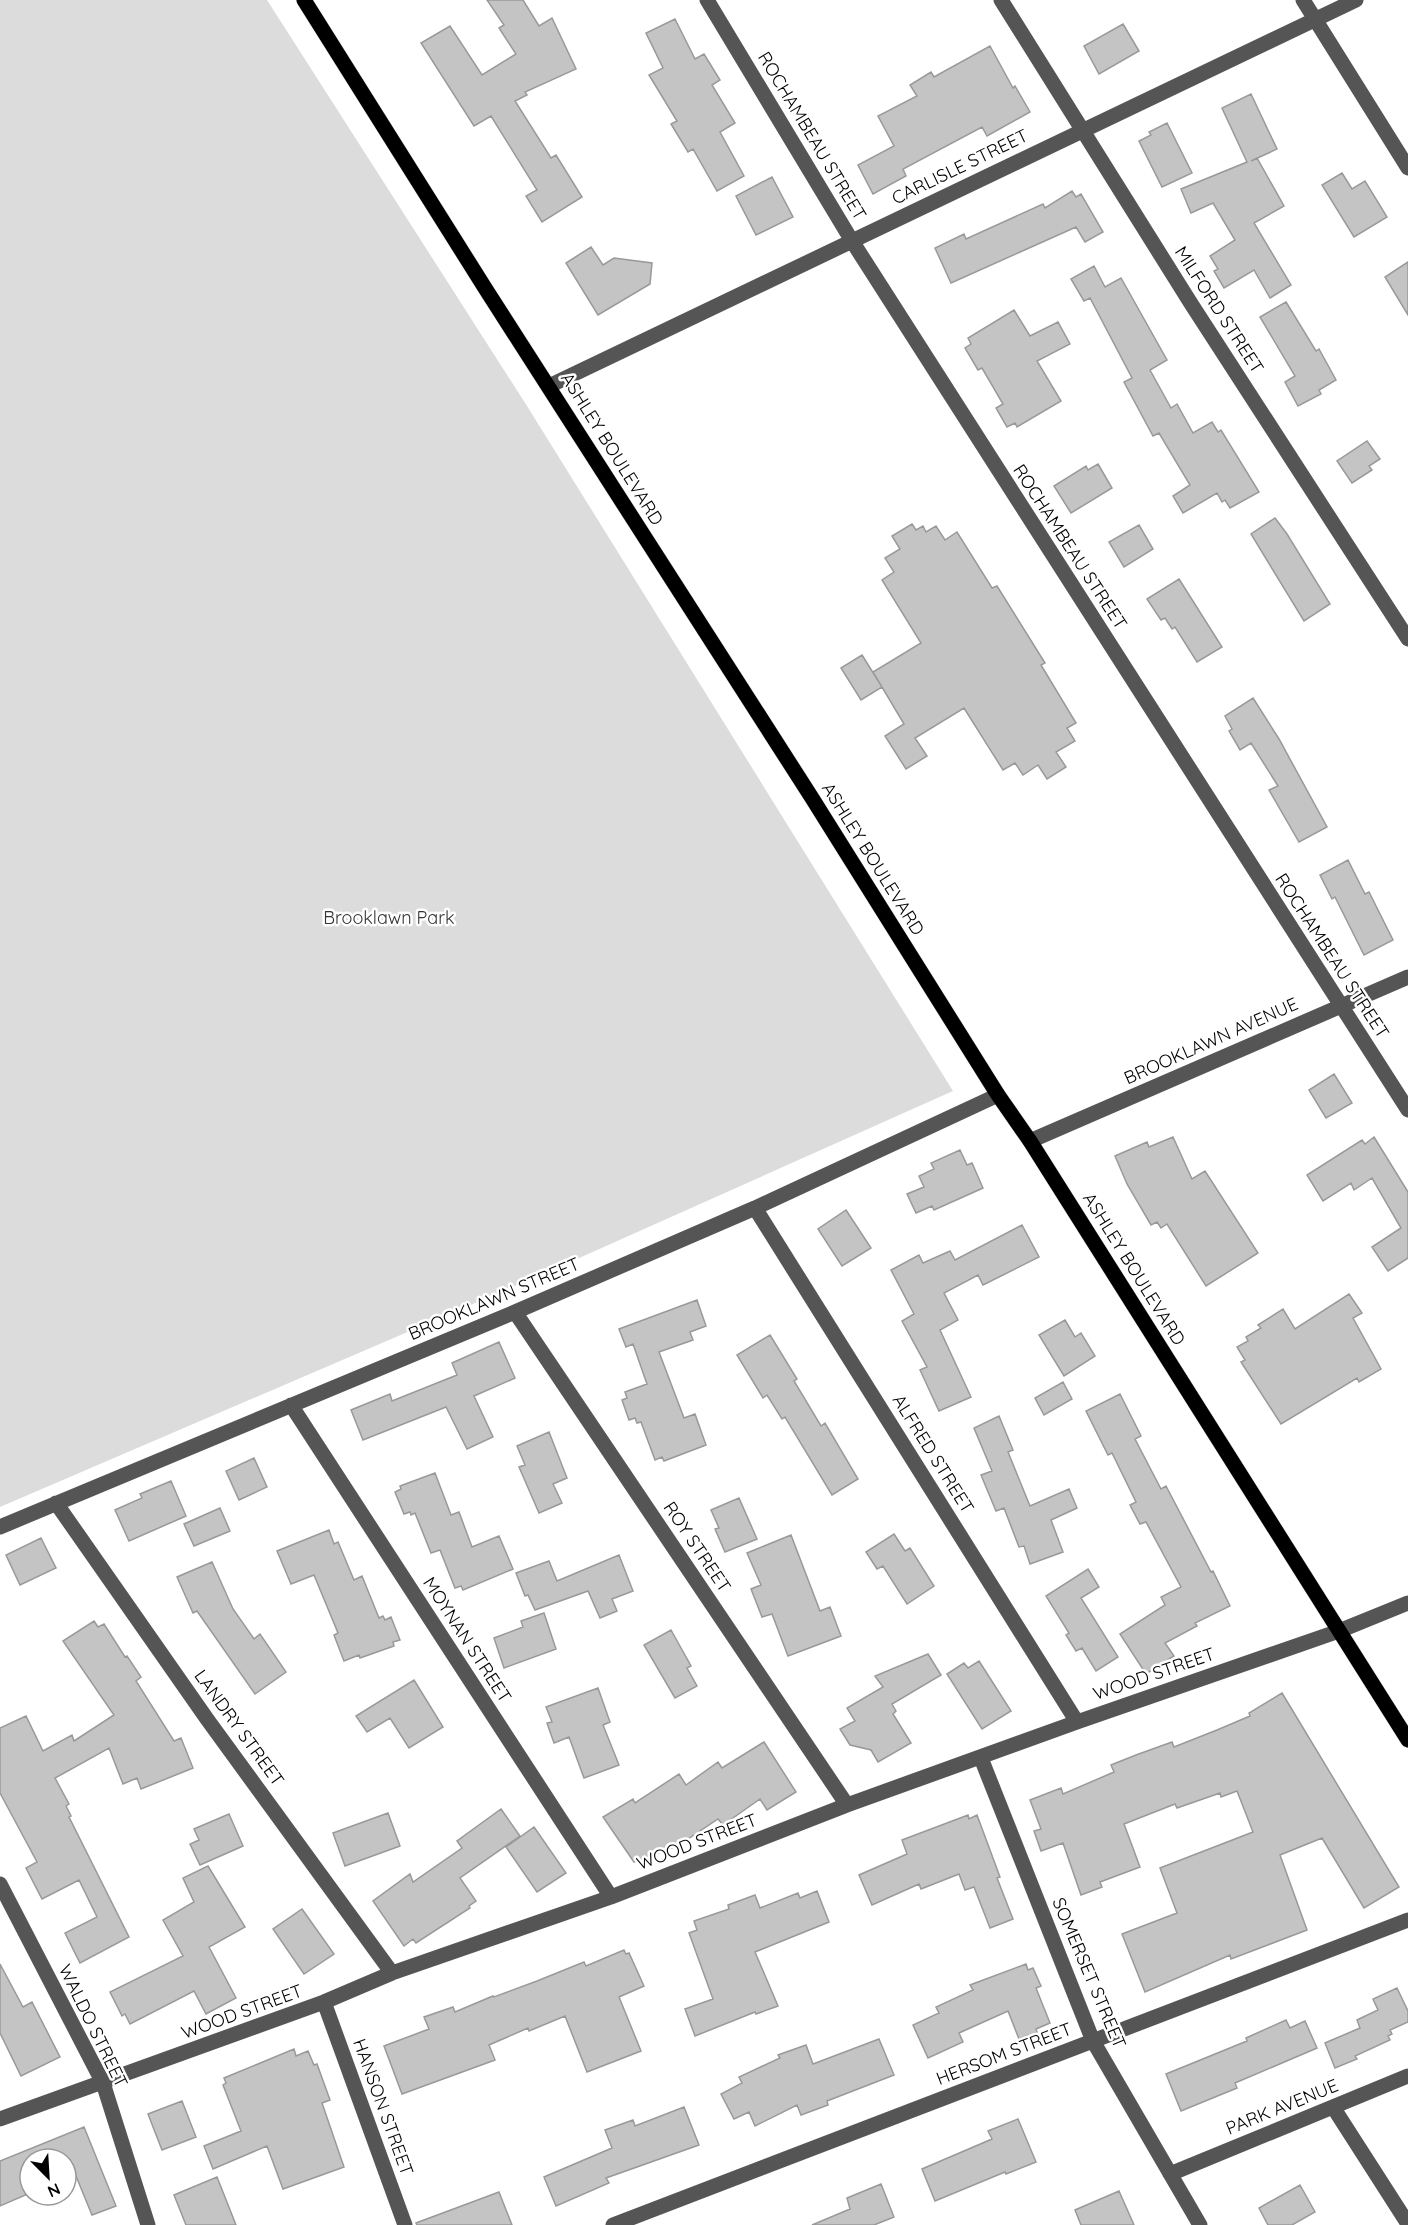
<svg xmlns="http://www.w3.org/2000/svg" width="1408" height="2225" font-family="Quicksand,sans-serif">
	<style>
		.green { fill: #dcdcdc }
		.building { fill: #c4c4c4; stroke: #999; stroke-width: 1.5 }
		.lines { fill: none; stroke-linecap: round; stroke-linejoin: round }
		.major-casing { stroke: #dbdbdb; stroke-width: 16 }
		.minor { stroke: #555; stroke-width: 15 }
		.major { stroke: #000; stroke-width: 15 }
		.labels { text-anchor: middle; stroke-width: 5; stroke-linejoin: round; paint-order: stroke }
		.street-label { font-size: 18px; fill: #000; stroke: #fff }
		.park-label { font-size: 18px; fill: #333; stroke: #fff }
	</style>
	<rect width="100%" height="100%" fill="#fff"/>
	<path class="green" d="M0 0H267L527 406 953 1091 568 1263 0 1507Z"/>
	<path class="building" d="M487 0H523L539 26 552 18 576 69 525 92 527 95 515 101 551 158 556 155 582 197 542 222 526 196 537 190 491 116 474 126 421 43 450 26 482 75 516 54 499 28 504 25Z
		M675 19 695 59 704 54 720 80 712 85 735 123 720 132 744 176 717 191 693 149 688 152 671 124 677 121 649 75 663 68 646 33Z
		M1123 24 1139 51 1099 74 1084 46Z
		M990 46 1013 88 1015 86 1030 112 987 136 982 127 903 169 906 176 873 194 858 165 894 146 878 116 917 96 910 85 931 72 934 77Z
		M1251 94 1277 149 1251 161 1257 158 1284 206 1254 223 1291 285 1270 298 1254 270 1224 288 1214 271 1218 269 1210 256 1235 240 1213 203 1191 213 1181 189 1247 162 1222 108Z
		M1167 123 1192 173 1162 187 1139 141 1151 135 1149 132Z
		M1342 173 1352 189 1365 181 1387 217 1354 237 1322 185Z
		M772 177 793 217 756 235 736 196Z
		M1072 191 1076 197 1081 194 1103 232 1085 242 1076 227 951 283 935 248 964 234 966 239 1043 204 1045 208Z
		M591 247 603 265 614 258 652 263 650 284 598 315 566 263Z
		M1408 262V315L1385 277Z
		M1094 266 1105 287 1121 278 1167 360 1150 370 1171 408 1177 404 1193 433 1212 422 1218 432 1221 430 1259 492 1230 508 1225 500 1222 502 1217 493 1183 513 1173 496 1190 485 1159 433 1153 436 1124 382 1132 378 1090 298 1084 301 1071 279Z
		M1286 302 1316 351 1319 349 1336 380 1319 390 1321 394 1298 406 1285 382 1295 376 1260 317Z
		M1014 310 1030 336 1058 322 1070 344 1037 361 1061 401 1017 427 1015 423 1007 427 996 408 1003 404 982 368 978 370 965 348 971 344 968 338Z
		M1367 441 1380 459 1369 466 1372 470 1352 483 1337 461Z
		M1098 464 1112 488 1071 513 1054 486 1086 466 1088 470Z
		M1275 518 1287 534 1330 604 1304 621 1251 534Z
		M912 524 916 530 923 526 926 532 936 526 945 540 957 532 992 588 997 586 1045 663 1041 665 1076 723 1067 728 1075 741 1056 752 1066 767 1047 779 1038 765 1023 775 1015 763 1003 770 964 708 915 738 927 756 906 769 885 736 904 724 873 672 921 643 882 580 894 572 885 558 900 549 892 536Z
		M1139 525 1153 549 1124 567 1109 542Z
		M1179 579 1222 647 1197 662 1175 627 1172 629 1165 618 1161 620 1147 599Z
		M862 655 882 687 861 700 841 668Z
		M1253 698 1279 739 1327 827 1299 842 1269 790 1278 786 1251 743 1240 750 1229 731 1232 729 1225 716Z
		M1348 860 1365 894 1369 892 1393 940 1364 955 1335 897 1332 899 1320 875Z
		M1334 1074 1352 1103 1326 1118 1309 1090Z
		M1173 1137 1192 1179 1205 1171 1258 1253 1206 1286 1167 1224 1161 1228 1157 1222 1151 1225 1127 1184 1115 1156 1147 1142 1149 1147Z
		M1374 1137 1408 1192V1258L1388 1271 1372 1247 1401 1228 1372 1178 1354 1190 1351 1183 1323 1201 1307 1175 1362 1140 1365 1144Z
		M960 1150 967 1165 972 1163 983 1188 934 1210 932 1206 916 1213 907 1194 924 1187 919 1176 934 1169 931 1163Z
		M846 1210 871 1248 842 1266 818 1229Z
		M1022 1225 1039 1257 983 1285 978 1275 944 1293 958 1320 940 1330 971 1397 939 1411 920 1370 927 1367 902 1321 914 1314 891 1270 919 1255 923 1263 950 1251 955 1260Z
		M1349 1294 1362 1313 1353 1318 1381 1369 1359 1382 1357 1378 1281 1424 1241 1362 1245 1360 1237 1347 1248 1341 1246 1337 1261 1328 1258 1325 1283 1309 1295 1329Z
		M697 1300 706 1326 690 1332 693 1340 659 1352 684 1418 695 1414 706 1445 664 1461 662 1457 655 1460 641 1422 637 1423 635 1418 629 1420 622 1400 627 1398 625 1392 647 1384 633 1344 626 1347 619 1329Z
		M1065 1320 1075 1337 1081 1333 1095 1356 1064 1376 1039 1335Z
		M770 1335 797 1379 794 1381 821 1426 825 1423 858 1479 832 1495 785 1417 782 1419 767 1395 763 1398 737 1355Z
		M499 1342 515 1378 474 1396 493 1437 467 1449 446 1407 363 1440 351 1410 390 1394 392 1401 457 1375 452 1363Z
		M1063 1382 1072 1399 1044 1415 1035 1398Z
		M1120 1394 1141 1436 1135 1439 1161 1489 1166 1486 1211 1572 1213 1571 1230 1606 1195 1623 1197 1626 1165 1643 1174 1656 1146 1674 1120 1634 1165 1605 1161 1597 1181 1587 1146 1522 1140 1524 1130 1505 1136 1502 1112 1453 1108 1455 1086 1411Z
		M999 1416 1013 1450 1008 1452 1030 1506 1069 1489 1077 1508 1051 1520 1063 1552 1030 1564 1024 1546 1019 1547 1004 1508 996 1511 981 1475 992 1471 974 1428Z
		M549 1432 567 1478 553 1484 562 1503 539 1513 519 1467 525 1465 517 1446Z
		M254 1458 267 1487 239 1500 226 1471Z
		M435 1473 451 1515 459 1512 472 1547 499 1536 513 1569 463 1590 461 1586 455 1588 440 1550 431 1553 415 1513 411 1515 410 1512 404 1514 395 1492 401 1489 400 1486Z
		M171 1481 186 1516 129 1541 115 1510 142 1498 140 1494Z
		M739 1498 757 1539 725 1552 715 1529 719 1528 711 1510Z
		M220 1508 230 1531 194 1546 184 1524Z
		M329 1530 334 1544 338 1542 354 1580 362 1576 379 1618 383 1616 385 1620 391 1617 400 1640 393 1642 394 1646 360 1658 359 1655 344 1661 334 1635 338 1633 314 1575 291 1584 277 1551Z
		M894 1534 905 1551 910 1548 934 1586 907 1604 883 1566 877 1569 866 1552Z
		M791 1535 820 1611 830 1607 841 1636 788 1656 772 1614 762 1617 751 1589 761 1585 747 1553Z
		M41 1538 56 1568 20 1585 6 1555Z
		M619 1555 633 1591 612 1599 617 1611 600 1618 588 1591 535 1610 528 1595 525 1596 516 1573 549 1561 557 1581Z
		M212 1562 233 1609 254 1639 260 1634 286 1672 255 1694 197 1611 193 1613 177 1577Z
		M1088 1569 1099 1587 1081 1598 1118 1657 1096 1671 1082 1648 1076 1651 1066 1635 1069 1633 1046 1596Z
		M544 1613 556 1649 504 1668 494 1638 523 1627 521 1621Z
		M94 1621 98 1627 104 1624 125 1657 127 1656 141 1677 136 1681 174 1741 181 1738 193 1768 141 1789 137 1778 123 1784 109 1748 55 1778 69 1804 66 1806 71 1816 69 1817 129 1937 80 1963 65 1933 97 1917 79 1880 42 1899 26 1868 37 1862 0 1793V1728L26 1716 43 1751 72 1735 74 1741 114 1715 63 1641Z
		M671 1630 691 1666 687 1668 697 1686 675 1698 644 1645Z
		M928 1654 941 1675 892 1704 896 1711 893 1714 911 1743 878 1762 871 1750 850 1745 840 1729 855 1721 847 1708 883 1687 875 1676Z
		M979 1661 1011 1711 982 1729 947 1674 964 1663 968 1668Z
		M414 1680 443 1727 409 1748 390 1718 367 1732 356 1716Z
		M598 1688 610 1722 603 1725 619 1765 584 1778 569 1737 554 1743 547 1723 552 1722 546 1707Z
		M1282 1693 1399 1887 1364 1908 1322 1838 1280 1855 1307 1930 1231 1959 1230 1955 1145 1992 1122 1934 1177 1913 1160 1868 1253 1832 1237 1791 1221 1797 1220 1793 1177 1808 1175 1804 1124 1824 1140 1867 1100 1882 1102 1887 1081 1895 1063 1843 1041 1851 1034 1831 1041 1829 1030 1800 1061 1788 1063 1794 1114 1772 1111 1765 1136 1755 1172 1742 1174 1747 1217 1730 1250 1716 1249 1713Z
		M764 1742 796 1792 767 1810 760 1799 723 1825 718 1819 679 1845 634 1862 603 1817 633 1799 635 1803 679 1774 686 1785 718 1762 722 1768Z
		M501 1809 520 1836 460 1878 476 1901 469 1906 470 1908 416 1943 413 1939 404 1946 373 1901 410 1874 413 1882 462 1848 457 1841Z
		M388 1813 400 1846 345 1866 333 1833Z
		M229 1814 243 1846 200 1865 190 1844 199 1840 194 1829Z
		M968 1815 969 1819 977 1815 1000 1877 997 1878 1013 1919 990 1928 974 1887 965 1890 959 1874 921 1889 919 1884 872 1905 859 1875 907 1854 902 1840Z
		M534 1827 566 1873 537 1892 506 1847Z
		M208 1866 245 1927 209 1947 236 1998 206 2014 194 1991 130 2024 125 2014 122 2016 110 1992 183 1956 163 1920 194 1902 183 1878Z
		M817 1891 829 1922 755 1952 778 2006 756 2014 755 2012 695 2036 685 2009 713 1999 689 1933 697 1930 694 1921 729 1909 728 1905 755 1895 760 1908 798 1893 800 1898Z
		M302 1909 334 1954 304 1974 273 1929Z
		M624 1950 626 1954 629 1953 644 1986 619 1997 641 2051 587 2072 565 2016 529 2031 528 2028 489 2045 495 2060 402 2094 384 2046 429 2029 424 2017 453 2007 455 2012 493 1996 494 1997 537 1981 584 1962 586 1966Z
		M0 1964 23 2007 32 2002 60 2057 21 2076 0 2033Z
		M1026 1964 1028 1970 1033 1968 1041 1986 1036 1988 1050 2023 1036 2029 1037 2032 1019 2039 1008 2011 959 2033 963 2042 928 2058 913 2025 939 2013 936 2007 973 1990 970 1985Z
		M1397 1988 1408 2011V2022L1390 2030 1392 2034 1388 2036 1390 2040 1355 2056 1357 2059 1335 2068 1325 2043 1360 2028 1357 2020 1378 2010 1373 1999Z
		M1286 2020 1290 2028 1305 2021 1317 2048 1235 2083 1237 2088 1181 2111 1166 2074 1247 2041 1246 2038Z
		M879 2039 894 2075 827 2101 828 2105 801 2115 797 2105 755 2126 749 2112 734 2119 721 2094 742 2083 739 2077 780 2058 778 2055 806 2045 813 2064Z
		M294 2049 296 2056 308 2051 314 2065 317 2064 330 2100 322 2103 344 2167 283 2189 267 2146 213 2169 204 2146 241 2131 223 2085 226 2083 224 2078Z
		M182 2101 196 2137 162 2150 148 2114Z
		M684 2107 699 2145 606 2178 609 2183 556 2206 544 2177 612 2148 605 2130 633 2120 635 2126Z
		M1018 2119 1036 2162 1006 2174 1005 2172 935 2201 922 2169 992 2139 988 2131Z
		M84 2127 116 2206 92 2215 69 2159H30V2193L0 2206V2161Z
		M217 2177 236 2225H186L174 2195Z
		M881 2184 894 2217 874 2225H812L850 2209 847 2198Z
		M1300 2185 1315 2212 1292 2225H1268L1259 2208Z
		M1119 2191 1134 2225H1081L1075 2210Z
		M499 2192 512 2225H417L416 2223Z"/>
	<g class="lines">
		<defs>
			<path id="major" d="M304 0 485 288 812 798 998 1095 1030 1141 1408 1740"/>
		</defs>
		<use href="#major" class="major-casing"/>
		<path class="minor" d="M707 0 852 241 1408 1110
			M1001 0 1190 302 1408 639
			M1303 0 1408 168
			M549 386 1356 0
			M1030 1141 1408 977
			M755 1208 1077 1722
			M515 1312 847 1805
			M291 1405 611 1897
			M56 1503 207 1719 392 1973
			M0 1527 515 1312 755 1208 998 1095
			M981 1758 1093 2041 1200 2225
			M0 1884 103 2083 148 2225
			M324 2002 405 2225
			M1333 2107 1408 2224
			M0 2119 324 2002 392 1973 611 1897 847 1805 1077 1722 1339 1631 1408 1603
			M1170 2174 1408 2076
			M613 2225 1408 1920"/>
		<use href="#major" class="major"/>
	</g>
	<g class="labels">
		<g class="street-label">
			<text transform="translate(812 136) rotate(59)" y="6">ROCHAMBEAU STREET</text>
			<text transform="translate(960 167) rotate(-26)" y="6">CARLISLE STREET</text>
			<text transform="translate(1219 310) rotate(57)" y="6">MILFORD STREET</text>
			<text transform="translate(612 449) rotate(58)" y="6">ASHLEY BOULEVARD</text>
			<text transform="translate(1070 547) rotate(57)" y="6">ROCHAMBEAU STREET</text>
			<text transform="translate(873 859) rotate(58)" y="6">ASHLEY BOULEVARD</text>
			<text transform="translate(1332 956) rotate(57)" y="6">ROCHAMBEAU STREET</text>
			<text transform="translate(1211 1041) rotate(-24)" y="6">BROOKLAWN AVENUE</text>
			<text transform="translate(1134 1269) rotate(58)" y="6">ASHLEY BOULEVARD</text>
			<text transform="translate(494 1299) rotate(-23)" y="6">BROOKLAWN STREET</text>
			<text transform="translate(933 1454) rotate(58)" y="6">ALFRED STREET</text>
			<text transform="translate(697 1547) rotate(56)" y="6">ROY STREET</text>
			<text transform="translate(467 1640) rotate(57)" y="6">MOYNAN STREET</text>
			<text transform="translate(1154 1674) rotate(-19)" y="6">WOOD STREET</text>
			<text transform="translate(239 1728) rotate(54)" y="6">LANDRY STREET</text>
			<text transform="translate(697 1842) rotate(-21)" y="6">WOOD STREET</text>
			<text transform="translate(1089 1973) rotate(67)" y="6">SOMERSET STREET</text>
			<text transform="translate(242 2012) rotate(-20)" y="6">WOOD STREET</text>
			<text transform="translate(93 2026) rotate(64)" y="6">WALDO STREET</text>
			<text transform="translate(1004 2054) rotate(-21)" y="6">HERSOM STREET</text>
			<text transform="translate(383 2107) rotate(70)" y="6">HANSON STREET</text>
			<text transform="translate(1282 2107) rotate(-22)" y="6">PARK AVENUE</text>
		</g>
		<g class="park-label">
			<text x="389" y="924">Brooklawn Park</text>
		</g>
	</g>
	<g transform="translate(48 2177) rotate(156)"><circle r="28" fill="#ffffff" stroke="#999999" stroke-width="1.5"/>
	<path d="M0-4.5L10 22L0 15L-10 22Z" fill="#000000"/>
	<text y="-9" font-size="16" font-weight="bold" text-anchor="middle" fill="#000000">N</text>
	</g>
</svg>
